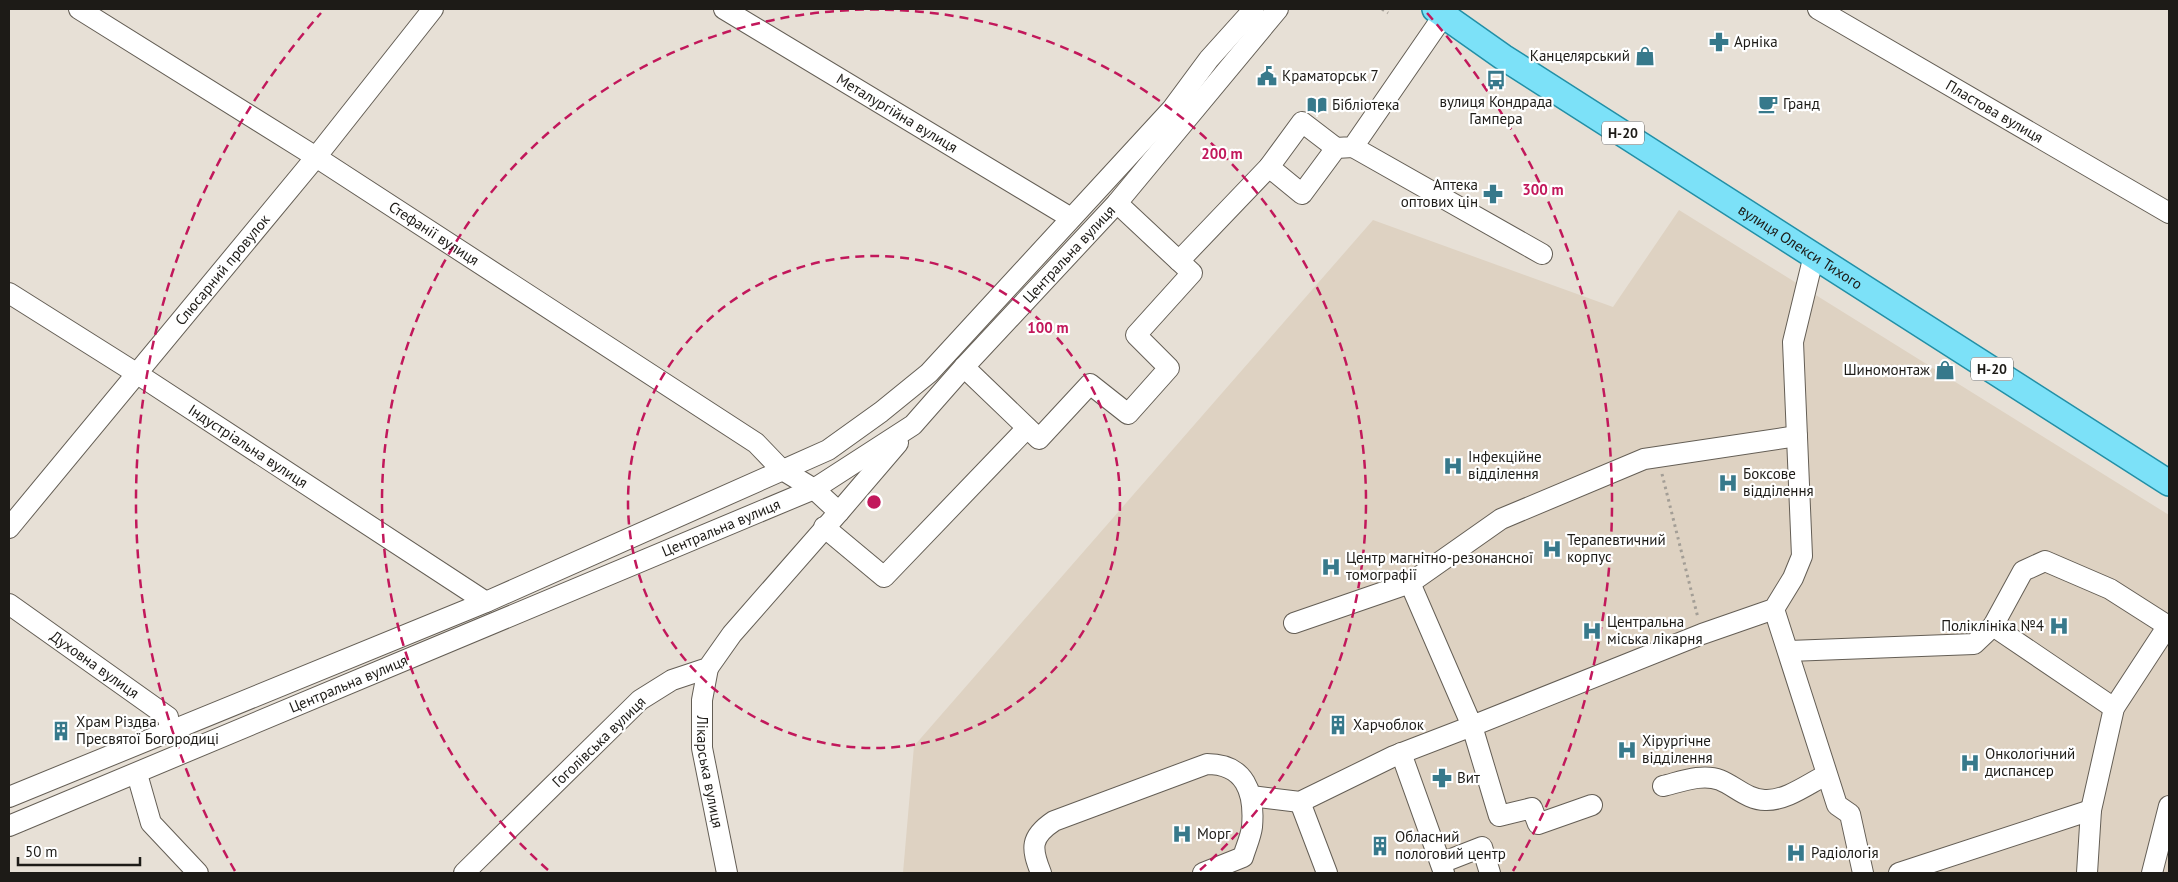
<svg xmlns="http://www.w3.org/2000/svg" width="2178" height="882" font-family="'PT Sans',sans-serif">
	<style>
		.built { fill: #ded2c2 }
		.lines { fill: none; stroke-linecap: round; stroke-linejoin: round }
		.minor-casing { stroke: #645e55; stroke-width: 22 }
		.major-casing { stroke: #228fa6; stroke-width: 28 }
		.path { stroke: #a39e96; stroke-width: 3; stroke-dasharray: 2.5 4; stroke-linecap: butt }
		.minor { stroke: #fff; stroke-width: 20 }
		.major { stroke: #7ce1f8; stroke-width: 25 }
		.ring { fill: none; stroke: #c2185b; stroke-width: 2.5; stroke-dasharray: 9 6 }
		.labels { text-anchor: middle; stroke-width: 4.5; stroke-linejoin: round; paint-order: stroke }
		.shield { fill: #fff; stroke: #615f5d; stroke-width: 1 }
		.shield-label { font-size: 14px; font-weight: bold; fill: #1d1b17 }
		.poi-label { font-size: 15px; fill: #1d1b17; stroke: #fff; text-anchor: start }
		.street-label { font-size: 15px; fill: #1d1b17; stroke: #fff }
		.centre { fill: #c2185b; stroke: #fff; stroke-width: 2.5 }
		.ring-label { font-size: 15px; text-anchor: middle; font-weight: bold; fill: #c2185b; stroke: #fff; stroke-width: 4.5; stroke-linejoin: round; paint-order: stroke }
	</style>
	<rect width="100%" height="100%" fill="#e7e0d6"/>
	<path class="built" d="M1679 210 2169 515V873H903L914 746 1373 220 1613 307Z"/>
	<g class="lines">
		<defs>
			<g id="minor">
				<path id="s1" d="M79 9 316 157 756 443 781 469 814 489 839 512 732 634 708 668 672 680 640 700 464 873"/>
				<path id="s2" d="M724 9 1071 218"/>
				<path id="s3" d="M1818 9 2169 213"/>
				<path d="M1353 147 1542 254"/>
				<path d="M1269 167 1302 194 1336 148 1353 147 1444 15"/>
				<path d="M1117 203 1179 261"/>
				<path id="s4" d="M9 293 136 373 486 602"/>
				<path d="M964 367 1039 439 1090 384 1128 414 1169 368 1136 335 1192 273 1179 261 1269 167 1302 122 1336 148"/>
				<path d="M839 512 898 443"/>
				<path d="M824 527 884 577 1027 428"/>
				<path id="s5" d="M9 528 316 157 433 9"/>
				<path d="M1410 583 1472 726 1702 634 1774 609 1793 578 1802 556 1793 342 1814 255"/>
				<path id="s6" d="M9 604 168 717 170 731"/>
				<path d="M1774 609 1837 805 1850 814 1863 873"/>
				<path d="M1294 623 1410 583 1501 519 1644 459 1797 436"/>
				<path d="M1993 626 2114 708"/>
				<path d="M1789 651 1974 644 1993 626 2023 571 2045 561 2110 589 2168 626"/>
				<path id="s7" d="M708 668 702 700V748L727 873"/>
				<path d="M1401 753 1444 873"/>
				<path d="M137 774 151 823 198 873"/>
				<path d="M1663 786C1680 782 1702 773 1720 780 1735 786 1748 800 1765 800 1786 801 1808 784 1826 775"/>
				<path d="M1251 796 1300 802 1394 756 1472 726 1499 816 1532 808 1538 824 1592 805"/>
				<path d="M9 797 486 602 828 450 881 412 929 373 1172 109 1209 59 1254 9"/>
				<path d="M1300 802 1327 873"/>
				<path id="s8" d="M9 826 814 489 913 425 964 367 1117 203 1278 9"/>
				<path d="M1441 863 1482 847 1490 873"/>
				<path d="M1041 873C1031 848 1030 837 1054 821L1207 764C1245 764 1255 792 1252 827 1251 836 1246 847 1243 857L1203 873"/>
				<path d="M1899 873 2091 810"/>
				<path d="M2087 873 2091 810 2114 708 2169 624"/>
				<path d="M2152 873 2169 806"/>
			</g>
			<g id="major">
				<path id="s9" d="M1435 9 1503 57 2169 483"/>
			</g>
		</defs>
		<use href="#minor" class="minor-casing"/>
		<use href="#major" class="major-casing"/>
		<path class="path" d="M1382 9 1388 13
			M1662 474 1698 618"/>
		<use href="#minor" class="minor"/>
		<use href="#major" class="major"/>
	</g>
	<g class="ring">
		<circle cx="874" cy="502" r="246"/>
		<path d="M548 870A492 492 0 1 1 1200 870"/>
		<path d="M235 871A738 738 0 0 1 321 13M1427 13A738 738 0 0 1 1513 871"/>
	</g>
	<defs>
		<symbol id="pharmacy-bare" viewBox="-9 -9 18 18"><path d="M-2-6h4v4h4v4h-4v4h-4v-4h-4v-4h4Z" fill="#37798b" stroke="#fff" stroke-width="2.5" paint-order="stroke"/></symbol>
		<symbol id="shop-bare" viewBox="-9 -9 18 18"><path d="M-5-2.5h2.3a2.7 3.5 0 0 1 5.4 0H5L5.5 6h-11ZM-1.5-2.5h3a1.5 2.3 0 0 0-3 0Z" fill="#37798b" stroke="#fff" stroke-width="2.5" paint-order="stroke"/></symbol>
		<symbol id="civic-bare" viewBox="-9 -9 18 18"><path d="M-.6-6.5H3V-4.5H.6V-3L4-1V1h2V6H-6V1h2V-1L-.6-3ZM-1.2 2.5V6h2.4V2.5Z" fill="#37798b" stroke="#fff" stroke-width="2.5" paint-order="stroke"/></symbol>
		<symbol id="bus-bare" viewBox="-9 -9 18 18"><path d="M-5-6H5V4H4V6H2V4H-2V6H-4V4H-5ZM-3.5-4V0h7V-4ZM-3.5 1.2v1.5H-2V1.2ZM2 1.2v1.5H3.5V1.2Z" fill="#37798b" stroke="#fff" stroke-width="2.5" paint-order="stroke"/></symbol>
		<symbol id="cafe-bare" viewBox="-9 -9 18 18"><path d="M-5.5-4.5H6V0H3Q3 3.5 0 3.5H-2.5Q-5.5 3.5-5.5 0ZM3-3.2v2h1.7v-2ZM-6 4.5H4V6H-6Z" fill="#37798b" stroke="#fff" stroke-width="2.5" paint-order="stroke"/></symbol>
		<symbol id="library-bare" viewBox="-9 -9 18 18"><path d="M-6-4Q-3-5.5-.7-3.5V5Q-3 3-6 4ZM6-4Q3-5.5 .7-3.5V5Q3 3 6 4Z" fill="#37798b" stroke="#fff" stroke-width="2.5" paint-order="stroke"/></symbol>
		<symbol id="hospital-bare" viewBox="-9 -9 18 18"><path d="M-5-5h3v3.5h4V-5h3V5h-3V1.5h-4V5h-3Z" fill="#37798b" stroke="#fff" stroke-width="2.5" paint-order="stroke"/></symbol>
		<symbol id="building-bare" viewBox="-9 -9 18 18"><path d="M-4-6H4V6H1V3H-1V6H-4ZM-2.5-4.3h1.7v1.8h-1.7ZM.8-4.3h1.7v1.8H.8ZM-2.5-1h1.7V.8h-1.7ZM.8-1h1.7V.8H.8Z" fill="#37798b" stroke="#fff" stroke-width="2.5" paint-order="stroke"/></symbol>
	</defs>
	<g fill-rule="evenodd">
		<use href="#pharmacy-bare" x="1705" y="28" width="28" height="28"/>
		<use href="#shop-bare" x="1631" y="42" width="28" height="28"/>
		<use href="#civic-bare" x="1253" y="62" width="28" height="28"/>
		<use href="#bus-bare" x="1482" y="66" width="28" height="28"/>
		<use href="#cafe-bare" x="1754" y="90" width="28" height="28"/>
		<use href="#library-bare" x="1303" y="91" width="28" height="28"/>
		<use href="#pharmacy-bare" x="1479" y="180" width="28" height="28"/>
		<use href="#shop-bare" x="1931" y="356" width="28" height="28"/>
		<use href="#hospital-bare" x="1439" y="452" width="28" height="28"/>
		<use href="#hospital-bare" x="1714" y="469" width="28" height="28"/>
		<use href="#hospital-bare" x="1538" y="535" width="28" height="28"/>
		<use href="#hospital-bare" x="1317" y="553" width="28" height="28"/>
		<use href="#hospital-bare" x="2045" y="612" width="28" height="28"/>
		<use href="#hospital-bare" x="1578" y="617" width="28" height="28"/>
		<use href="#building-bare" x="1324" y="711" width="28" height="28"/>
		<use href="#building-bare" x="47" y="717" width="28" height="28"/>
		<use href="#hospital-bare" x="1613" y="736" width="28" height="28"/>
		<use href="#hospital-bare" x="1956" y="749" width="28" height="28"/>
		<use href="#pharmacy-bare" x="1428" y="764" width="28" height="28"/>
		<use href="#hospital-bare" x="1168" y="820" width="28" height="28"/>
		<use href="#building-bare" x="1366" y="832" width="28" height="28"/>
		<use href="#hospital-bare" x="1782" y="839" width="28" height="28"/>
	</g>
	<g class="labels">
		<g class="shield">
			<rect x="1602" y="121.5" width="42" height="23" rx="4"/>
			<rect x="1971" y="357.5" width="42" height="23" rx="4"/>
		</g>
		<g class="shield-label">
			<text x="1623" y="138">Н-20</text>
			<text x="1992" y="374">Н-20</text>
		</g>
		<g class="poi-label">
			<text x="1734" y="47">Арніка</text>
			<text x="1630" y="61" text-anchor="end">Канцелярський</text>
			<text x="1282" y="81">Краматорськ 7</text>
			<text x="1496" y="107" text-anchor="middle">вулиця Кондрада<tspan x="1496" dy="17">Гампера</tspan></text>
			<text x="1783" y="109">Гранд</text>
			<text x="1332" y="110">Бібліотека</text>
			<text x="1478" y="190" text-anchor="end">Аптека<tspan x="1478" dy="17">оптових цін</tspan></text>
			<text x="1930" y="375" text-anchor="end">Шиномонтаж</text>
			<text x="1468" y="462">Інфекційне<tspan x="1468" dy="17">відділення</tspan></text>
			<text x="1743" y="479">Боксове<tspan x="1743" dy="17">відділення</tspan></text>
			<text x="1567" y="545">Терапевтичний<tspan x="1567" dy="17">корпус</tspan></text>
			<text x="1346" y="563">Центр магнітно-резонансної<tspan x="1346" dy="17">томографії</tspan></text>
			<text x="1607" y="627">Центральна<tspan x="1607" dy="17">міська лікарня</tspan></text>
			<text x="2044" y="631" text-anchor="end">Поліклініка №4</text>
			<text x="76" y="727">Храм Різдва<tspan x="76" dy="17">Пресвятої Богородиці</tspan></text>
			<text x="1353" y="730">Харчоблок</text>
			<text x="1642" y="746">Хірургічне<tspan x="1642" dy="17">відділення</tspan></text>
			<text x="1985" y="759">Онкологічний<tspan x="1985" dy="17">диспансер</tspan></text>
			<text x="1457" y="783">Вит</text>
			<text x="1197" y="839">Морг</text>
			<text x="1395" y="842">Обласний<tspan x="1395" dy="17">пологовий центр</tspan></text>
			<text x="1811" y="858">Радіологія</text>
		</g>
		<g class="street-label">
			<text dy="5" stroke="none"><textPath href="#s3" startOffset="204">Пластова вулиця</textPath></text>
			<text dy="5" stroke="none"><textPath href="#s2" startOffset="202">Металургійна вулиця</textPath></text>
			<text dy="5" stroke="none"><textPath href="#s1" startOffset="420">Стефанії вулиця</textPath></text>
			<text dy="5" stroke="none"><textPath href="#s9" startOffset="436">вулиця Олекси Тихого</textPath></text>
			<text dy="5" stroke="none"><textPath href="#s8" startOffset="1222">Центральна вулиця</textPath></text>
			<text dy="5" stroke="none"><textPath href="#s5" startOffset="335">Слюсарний провулок</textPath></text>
			<text dy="5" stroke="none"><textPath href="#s4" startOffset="284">Індустріальна вулиця</textPath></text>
			<text dy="5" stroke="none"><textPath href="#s8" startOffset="772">Центральна вулиця</textPath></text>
			<text dy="5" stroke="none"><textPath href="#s6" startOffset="105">Духовна вулиця</textPath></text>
			<text dy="5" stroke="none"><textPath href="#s8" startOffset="368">Центральна вулиця</textPath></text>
			<text transform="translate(599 742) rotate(-44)" y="5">Гоголівська вулиця</text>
			<text dy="5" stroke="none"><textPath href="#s7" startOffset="105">Лікарська вулиця</textPath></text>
		</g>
	</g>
	<circle cx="874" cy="502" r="8" class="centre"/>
	<g class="ring-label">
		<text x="1222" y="159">200 m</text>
		<text x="1543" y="195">300 m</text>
		<text x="1048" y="333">100 m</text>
	</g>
	<rect width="2178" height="882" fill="none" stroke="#1d1b17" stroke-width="20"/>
	<path d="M18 857v8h122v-8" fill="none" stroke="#1d1b17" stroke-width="2.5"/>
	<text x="25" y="857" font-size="15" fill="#1d1b17" stroke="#ffffff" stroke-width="4" paint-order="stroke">50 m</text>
</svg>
